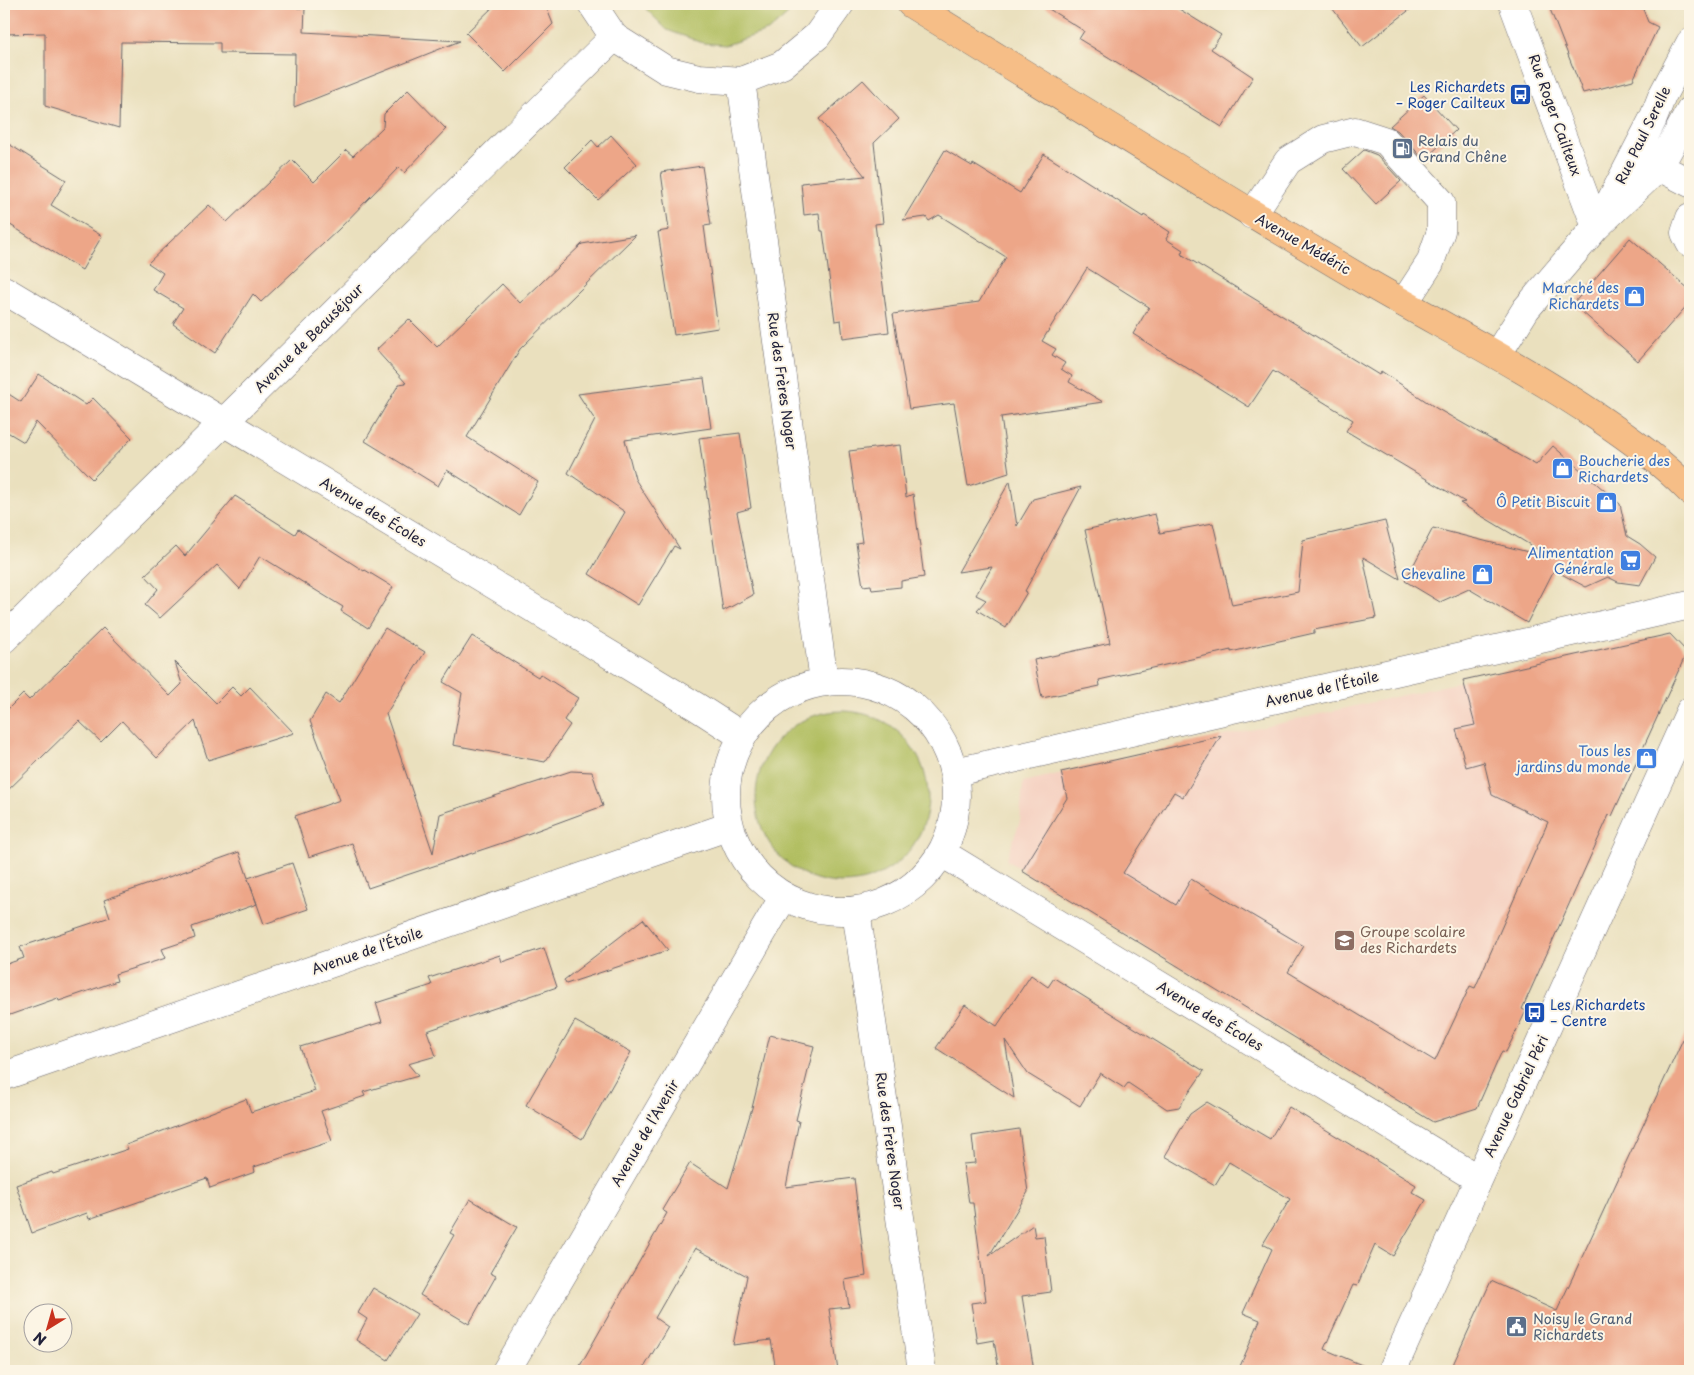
<svg xmlns="http://www.w3.org/2000/svg" width="1694" height="1375" font-family="'Playpen Sans',sans-serif">
	<style>
		.built { fill: #f5d2c2 }
		.green { fill: #b1be60; stroke: #6a704e }
		.building { fill: #eda688 }
		.lines { fill: none; stroke-linecap: round; stroke-linejoin: round }
		.minor-casing { stroke: #686469; stroke-width: 29 }
		.major-casing { stroke: #686469; stroke-width: 29 }
		.minor { stroke: #fff; stroke-width: 28 }
		.major { stroke: #f6be87; stroke-width: 28 }
		.labels { text-anchor: middle; stroke-width: 4; stroke-linejoin: round; paint-order: stroke }
		.transit-label { font-size: 14px; fill: #164399; stroke: #fcf5e5; text-anchor: end }
		.street-label { font-size: 14px; fill: #22223b; stroke: #fcf5e5 }
		.service-label { font-size: 14px; fill: #4e5e75; stroke: #fcf5e5; text-anchor: start }
		.shop-label { font-size: 14px; fill: #366cbe; stroke: #fcf5e5; text-anchor: end }
		.education-label { font-size: 14px; fill: #785e54; stroke: #fcf5e5; text-anchor: start }
	</style>
	<rect width="100%" height="100%" fill="#fcf5e5"/>
	<filter id="ink" filterUnits="userSpaceOnUse"><feTurbulence type="fractalNoise" baseFrequency=".02" numOctaves="2"/><feDisplacementMap in="SourceGraphic" scale="10" xChannelSelector="R" yChannelSelector="G"/><feConvolveMatrix kernelMatrix="1 2 1 2 8 2 1 2 1" color-interpolation-filters="sRGB"/></filter>
	<filter id="wash" filterUnits="userSpaceOnUse"><feTurbulence type="fractalNoise" baseFrequency=".0096" numOctaves="4" result="noise"/><feDisplacementMap in="SourceGraphic" scale="20" xChannelSelector="R" yChannelSelector="G"/><feGaussianBlur stdDeviation="1.12" result="paint"/><feColorMatrix in="noise" values="0 0 0 0 0 0 0 0 0 0 0 0 0 0 0 0 0 1.4 0 .05"/><feComposite in="paint" operator="in"/></filter>
	<g filter="url(#wash)">
		<rect width="100%" height="100%" fill="#eae0be"/>
		<path class="built" d="M1670 634 1687 652 1612 816 1609 815 1522 1009 1526 1011 1506 1052H1502L1477 1108 1433 1122 1006 860 1020 821 1023 782Z"/>
		<path class="green" d="M641 4H796L789 13 770 30 726 45 703 43 667 30Z
			M756 797a86 86 0 1 1 172 0a86 86 0 1 1-172 0Z"/>
		<g id="blocks">
			<path class="building" d="M4 4H297V8H305L304 32 460 41 294 107 295 54 220 53V43L121 42 119 128 45 106V33L4 34Z
				M496 4H545L553 24 505 72 466 33Z
				M1041 4H1171L1221 35 1211 49 1253 77 1222 127 1079 39 1084 31Z
				M1329 4H1417L1362 47Z
				M1548 4H1641L1648 22 1658 27 1633 80 1583 93Z
				M863 80 899 119 874 143 883 223 875 224 889 332 843 338 841 320 835 321 823 231H821L819 213 804 215 801 183 865 176 819 119Z
				M408 90 446 129 404 173 399 167 339 229 261 302 253 294 215 353 173 324 183 308 153 290 163 273 148 263 209 205 227 222 292 160 314 182 346 150 353 156 383 127 384 114Z
				M1424 95 1456 130 1424 160 1398 131 1390 126Z
				M611 135 637 164 598 200 565 167 592 140 598 147Z
				M4 141 66 180 51 205 102 236 82 270 4 221Z
				M945 150 972 166 973 164 1020 193 1044 154 1143 217 1144 215 1170 232 1166 239 1183 250 1181 254 1379 375 1381 371 1436 408 1536 465 1553 446 1620 504 1627 536 1640 544 1655 557 1640 585 1618 582 1608 577 1586 587 1554 570 1527 623 1469 589 1440 602 1405 581 1433 528 1552 558 1460 503 1465 502 1346 431 1353 420 1273 371 1249 407 1133 334 1149 307 1087 268 1042 341 1056 349 1052 355 1065 363 1061 369 1072 376 1069 382 1103 402 1001 417 1009 473 968 486 954 403 909 409 893 314 979 302 1006 257 939 215 929 221 926 217 903 220Z
				M1364 150 1377 155 1401 181 1376 204 1343 169Z
				M702 166 711 225 704 226 718 328 674 335 658 232 669 230 661 172Z
				M636 235 520 349 467 437 538 482 519 515 447 470 438 486 365 441 399 384 406 383 376 350 409 319 437 347 502 284 520 303 582 244Z
				M1630 238 1690 290V302L1638 361 1573 304Z
				M39 374 86 405 93 398 132 438 92 479 36 422 24 442 4 430V391L21 402Z
				M704 378 711 428 625 440 635 479 680 549 674 546 638 605 589 574 625 512 568 473 595 420 578 394Z
				M740 433 751 508 737 512 753 595 723 611 699 438Z
				M900 445 906 497 913 494 924 577 901 581V587L872 590 871 585 863 586 856 543 862 542 849 451Z
				M1010 481 1017 526 1033 499 1081 487 1025 591 1027 592 1006 628 977 610 986 600 976 595 992 567 958 572Z
				M235 496 295 534 298 529 364 571 365 570 393 587 368 628 341 611 343 607 260 556 240 589 217 565 160 618 145 605 158 589 145 575 176 546 185 556Z
				M1155 514 1160 533 1213 523 1232 605 1298 592 1303 540 1385 521 1400 579 1363 557 1376 618 1314 630V633L1231 652V650L1099 680 1100 686 1042 698 1034 660 1110 643 1085 530Z
				M103 628 170 696 182 684 175 662 216 703 232 687 241 696 250 687 294 733 208 760 195 721 157 758 122 721 101 742 79 721 4 794V713L23 694 29 700Z
				M385 628 425 652 386 714 433 853 440 814 571 771 592 772 603 806 511 840 368 888 352 843 309 857 295 816 340 800 310 721 326 694 339 703Z
				M1670 634 1687 652 1612 816 1609 815 1522 1009 1526 1011 1506 1052 1502 1051 1477 1108 1433 1122 1022 871 1067 798 1061 772 1221 736 1183 797 1174 792 1123 873 1176 905 1191 879 1304 946 1288 972 1435 1061 1470 986 1475 988 1548 822 1492 795 1484 762 1466 767 1456 729 1475 725 1463 680Z
				M472 636 538 677 540 674 578 698 564 720 570 725 545 762 453 745 462 693 443 682Z
				M239 852 248 878 292 863 308 909 264 924 248 879 257 904 192 927 195 938 162 949 166 958 115 974 117 981 59 1001 58 998 4 1017V965L24 958 20 947 110 917 104 900Z
				M643 919 668 950 566 984 564 980Z
				M544 948 557 987 427 1031 436 1056 408 1064 418 1076 363 1092 365 1096 321 1111 332 1141 254 1167 255 1172 210 1188 207 1178 89 1219 87 1213 32 1233 16 1185 52 1172 53 1174 128 1149 126 1145 246 1099 251 1112 315 1091 300 1047 382 1022 376 1003 432 985 429 978 500 955 502 962Z
				M1031 975 1048 987 1054 978 1204 1071 1179 1107 1167 1109 1128 1083 1124 1088 1100 1073 1080 1106 1028 1074 1005 1040 1014 1098 936 1048 965 1005 997 1026Z
				M575 1021 631 1052 582 1139 526 1105Z
				M1690 1024V1371H1450L1491 1281 1557 1311Z
				M770 1035 814 1046 796 1120 799 1121 786 1187 854 1178 866 1276 845 1280 849 1307 829 1309 838 1371H776L771 1340 733 1345 747 1276 695 1248 655 1318 668 1327 642 1371H577L667 1213 662 1210 690 1163 728 1188 752 1108Z
				M1207 1102 1270 1139 1289 1107 1416 1185 1412 1192 1426 1200 1393 1256 1375 1245 1357 1286 1353 1285 1324 1349 1376 1371H1238L1260 1320 1243 1313 1272 1249 1263 1244 1290 1199 1229 1162 1215 1185 1165 1156 1190 1114Z
				M1019 1129 1028 1192 989 1256 1033 1225 1035 1237 1044 1236 1051 1292 1022 1296 1034 1371H999L994 1340 977 1343 971 1303 986 1301 973 1203H969L963 1164 975 1163 972 1136Z
				M470 1199 517 1227 490 1273 496 1276 469 1324 420 1295 454 1235 450 1233Z
				M373 1288 417 1314 388 1360 356 1340 367 1319 358 1313Z"/>
		</g>
	</g>
	<g filter="url(#ink)">
		<use href="#blocks" fill-opacity="0" stroke="#686469" stroke-width="1"/>
		<g class="lines">
			<defs>
				<path id="minor" d="M592 4 614 37 666 70 699 78 741 81 782 65 817 36 840 4
					M1513 4 1596 227
					M741 81 824 681
					M1659 167 1690 183
					M1608 206 1653 119 1662 96 1690 43
					M1252 215 1288 161 1323 139 1355 131 1386 141 1441 202V231L1430 263 1404 303
					M1690 218 1685 233 1690 243
					M4 290 697 707 742 736
					M1497 355 1526 309 1596 227 1659 167 1690 111
					M4 639 614 37
					M726 796a115 115 0 1 1 230 0a115 115 0 1 1-230 0Z
					M955 772 1690 605
					M942 853 1478 1179
					M856 910 922 1371
					M4 1076 730 826
					M506 1371 784 896
					M1392 1371 1690 711"/>
				<path id="major" d="M911 4C1062 97 1212 191 1365 281 1442 326 1522 366 1596 416 1630 439 1662 462 1690 491"/>
			</defs>
			<use href="#minor" class="minor-casing"/>
			<use href="#major" class="major-casing"/>
			<use href="#minor" class="minor"/>
			<use href="#major" class="major"/>
		</g>
	</g>
	<defs>
		<symbol id="bus-square" viewBox="-11 -11 22 22"><rect x="-9" y="-9" width="18" height="18" rx="4" fill="#1a4fb4" stroke="#fcf5e5"/><path d="M-5-6H5V4H4V6H2V4H-2V6H-4V4H-5ZM-3.5-4V0h7V-4ZM-3.5 1.2v1.5H-2V1.2ZM2 1.2v1.5H3.5V1.2Z" fill="#fff"/></symbol>
		<symbol id="fuel-square" viewBox="-11 -11 22 22"><rect x="-9" y="-9" width="18" height="18" rx="4" fill="#5c6f8a" stroke="#fcf5e5"/><path d="M-5.5-6h7V0h2V4h1.3V-2.5L3-4.5l.8-.8L6-3V5H2.5V1h-1V6h-7ZM-4.2-4.7v3.2H.2V-4.7Z" fill="#fff"/></symbol>
		<symbol id="shop-square" viewBox="-11 -11 22 22"><rect x="-9" y="-9" width="18" height="18" rx="4" fill="#3f7fe0" stroke="#fcf5e5"/><path d="M-5-2.5h2.3a2.7 3.5 0 0 1 5.4 0H5L5.5 6h-11ZM-1.5-2.5h3a1.5 2.3 0 0 0-3 0Z" fill="#fff"/></symbol>
		<symbol id="supermarket-square" viewBox="-11 -11 22 22"><rect x="-9" y="-9" width="18" height="18" rx="4" fill="#3f7fe0" stroke="#fcf5e5"/><path d="M-6-5.5h2.5l.6 2H6L4.5 2H-2.5L-4.4-4H-6ZM-1.5 3.2a1.3 1.3 0 1 0 .1 0ZM3 3.2a1.3 1.3 0 1 0 .1 0Z" fill="#fff"/></symbol>
		<symbol id="school-square" viewBox="-11 -11 22 22"><rect x="-9" y="-9" width="18" height="18" rx="4" fill="#8d6e63" stroke="#fcf5e5"/><path d="M0-5L7-2L0 1L-7-2ZM-4 1L0 2.5L4 1V4Q0 6-4 4Z" fill="#fff"/></symbol>
		<symbol id="civic-square" viewBox="-11 -11 22 22"><rect x="-9" y="-9" width="18" height="18" rx="4" fill="#5c6f8a" stroke="#fcf5e5"/><path d="M-.6-6.5H3V-4.5H.6V-3L4-1V1h2V6H-6V1h2V-1L-.6-3ZM-1.2 2.5V6h2.4V2.5Z" fill="#fff"/></symbol>
	</defs>
	<g fill-rule="evenodd">
		<use href="#bus-square" x="1508" y="82" width="25" height="25"/>
		<use href="#fuel-square" x="1390" y="136" width="25" height="25"/>
		<use href="#shop-square" x="1622" y="284" width="25" height="25"/>
		<use href="#shop-square" x="1550" y="456" width="25" height="25"/>
		<use href="#shop-square" x="1594" y="490" width="25" height="25"/>
		<use href="#supermarket-square" x="1618" y="548" width="25" height="25"/>
		<use href="#shop-square" x="1470" y="562" width="25" height="25"/>
		<use href="#shop-square" x="1634" y="746" width="25" height="25"/>
		<use href="#school-square" x="1332" y="928" width="25" height="25"/>
		<use href="#bus-square" x="1522" y="1000" width="25" height="25"/>
		<use href="#civic-square" x="1504" y="1314" width="25" height="25"/>
	</g>
	<g class="labels">
		<g class="transit-label">
			<text x="1505" y="92">Les Richardets<tspan x="1505" dy="16">– Roger Cailteux</tspan></text>
			<text x="1550" y="1010" text-anchor="start">Les Richardets<tspan x="1550" dy="16">– Centre</tspan></text>
		</g>
		<g class="street-label">
			<text transform="translate(1555 115) rotate(70)" y="5">Rue Roger Cailteux</text>
			<text transform="translate(1643 135) rotate(-64)" y="5">Rue Paul Serelle</text>
			<text transform="translate(1303 244) rotate(30)" y="5">Avenue Médéric</text>
			<text transform="translate(309 338) rotate(-45)" y="5">Avenue de Beauséjour</text>
			<text transform="translate(782 381) rotate(82)" y="5">Rue des Frères Noger</text>
			<text transform="translate(373 512) rotate(31)" y="5">Avenue des Écoles</text>
			<text transform="translate(1322 689) rotate(-13)" y="5">Avenue de l’Étoile</text>
			<text transform="translate(367 951) rotate(-19)" y="5">Avenue de l’Étoile</text>
			<text transform="translate(1210 1016) rotate(31)" y="5">Avenue des Écoles</text>
			<text transform="translate(1516 1096) rotate(-65)" y="5">Avenue Gabriel Péri</text>
			<text transform="translate(645 1133) rotate(-60)" y="5">Avenue de l’Avenir</text>
			<text transform="translate(890 1141) rotate(82)" y="5">Rue des Frères Noger</text>
		</g>
		<g class="service-label">
			<text x="1418" y="146">Relais du<tspan x="1418" dy="16">Grand Chêne</tspan></text>
			<text x="1533" y="1324">Noisy le Grand<tspan x="1533" dy="16">Richardets</tspan></text>
		</g>
		<g class="shop-label">
			<text x="1619" y="293">Marché des<tspan x="1619" dy="16">Richardets</tspan></text>
			<text x="1578" y="466" text-anchor="start">Boucherie des<tspan x="1578" dy="16">Richardets</tspan></text>
			<text x="1590" y="507">Ô Petit Biscuit</text>
			<text x="1614" y="558">Alimentation<tspan x="1614" dy="16">Générale</tspan></text>
			<text x="1466" y="579">Chevaline</text>
			<text x="1631" y="756">Tous les<tspan x="1631" dy="16">jardins du monde</tspan></text>
		</g>
		<g class="education-label">
			<text x="1360" y="937">Groupe scolaire<tspan x="1360" dy="16">des Richardets</tspan></text>
		</g>
	</g>
	<rect width="1694" height="1375" fill="none" stroke="#fcf5e5" stroke-width="20"/>
	<g transform="translate(48 1328) rotate(217)"><circle r="24" fill="#fcf5e5" stroke="#a5a1a1"/>
	<path d="M0-4L9 19L0 12L-9 19Z" fill="#c8321e"/>
	<text y="-8" font-size="14" font-weight="bold" text-anchor="middle" fill="#22223b">N</text>
	</g>
</svg>
